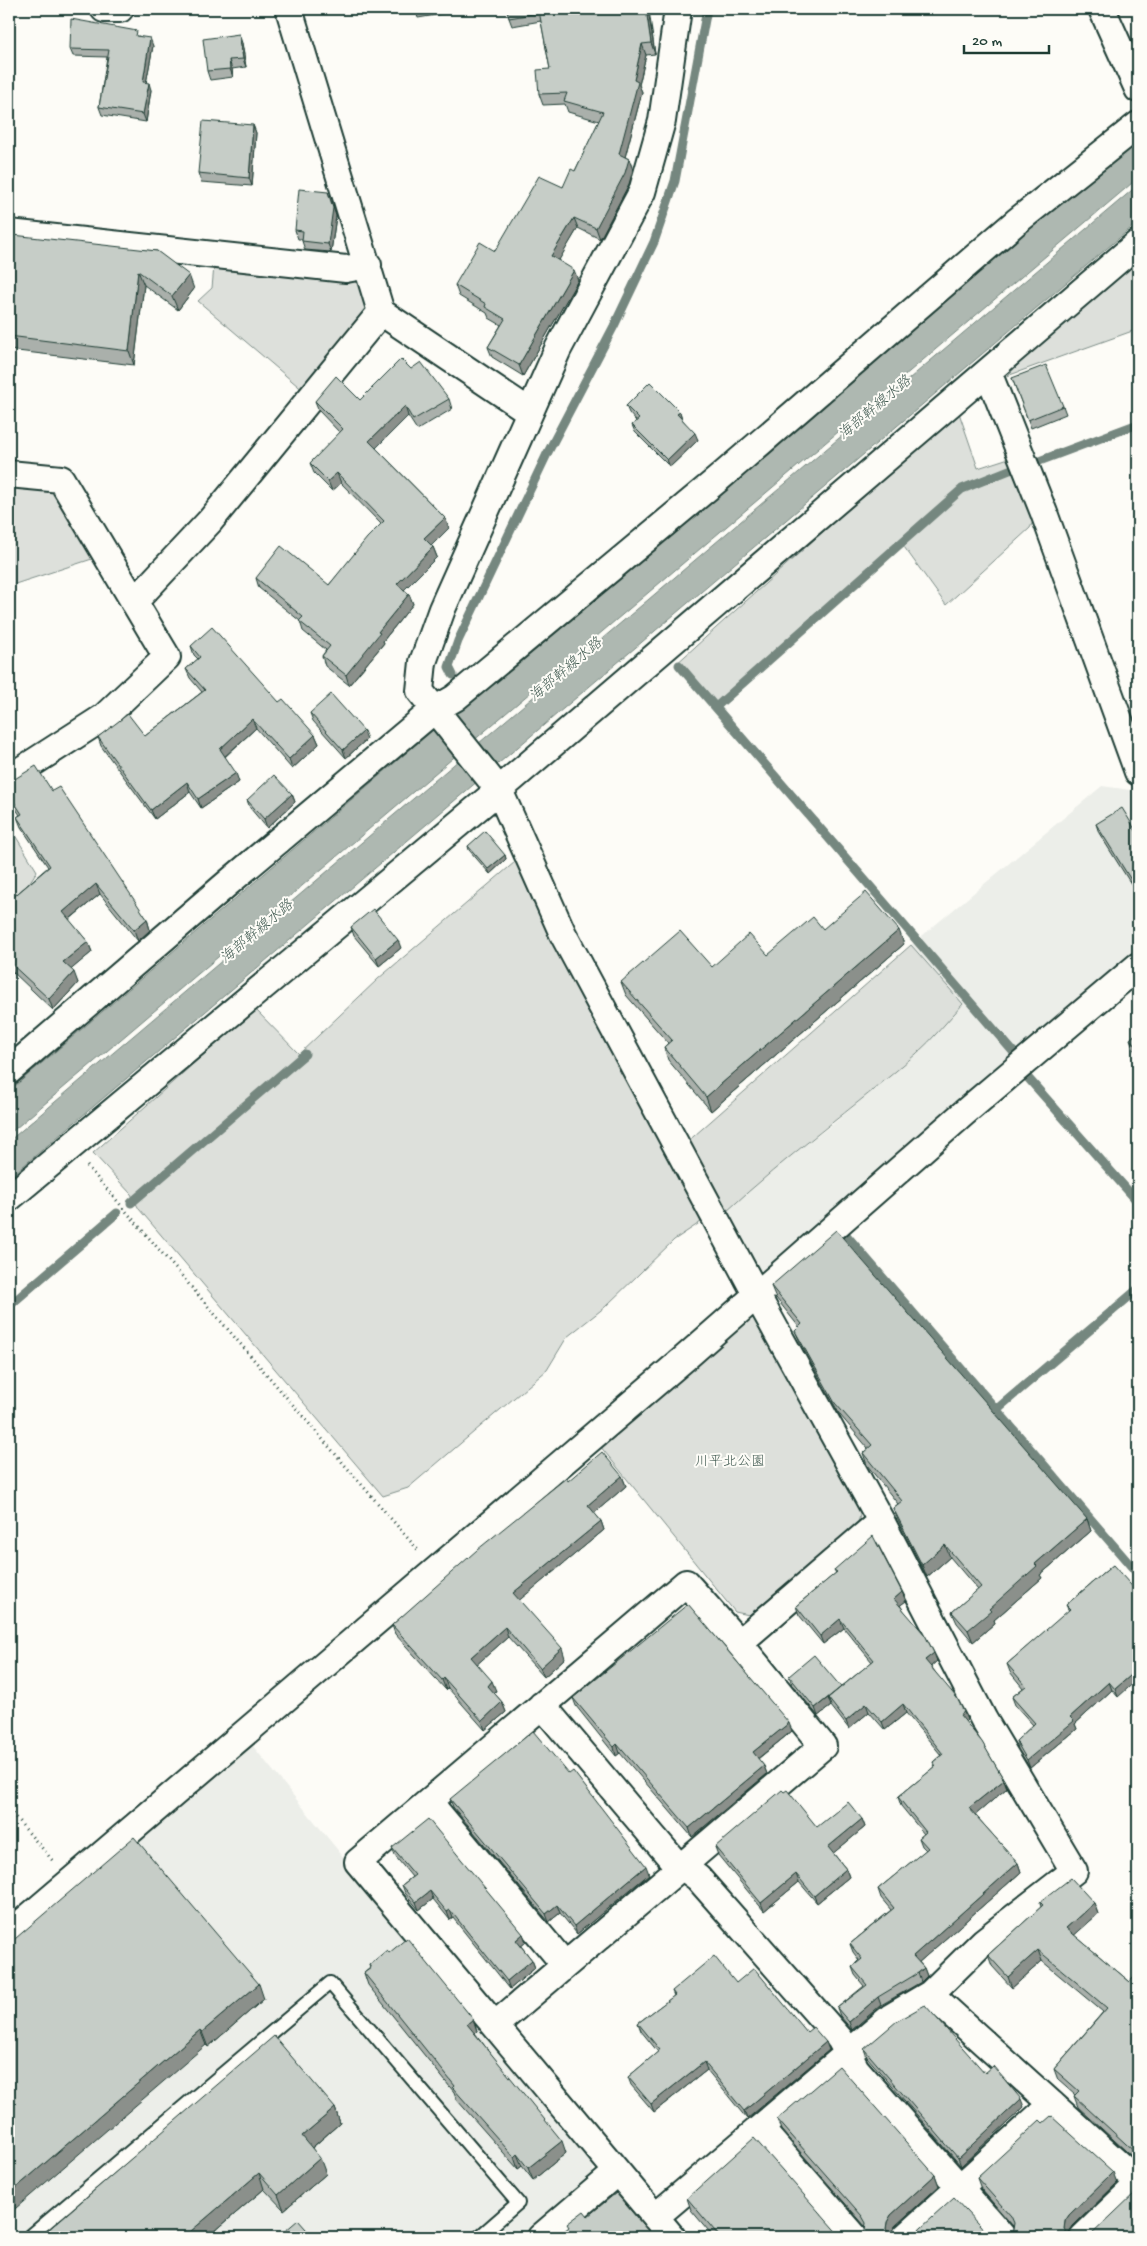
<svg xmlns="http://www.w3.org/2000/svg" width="1147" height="2246" font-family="'Gochi Hand','Klee One',sans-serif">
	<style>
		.built { fill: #eceee9 }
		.green { fill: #dde0db; stroke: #7e8e88 }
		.water { fill: #aeb8b1; stroke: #75877f }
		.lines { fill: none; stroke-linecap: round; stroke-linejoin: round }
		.stream { stroke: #75877f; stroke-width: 9 }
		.service-casing { stroke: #1f3d34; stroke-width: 16 }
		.minor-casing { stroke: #1f3d34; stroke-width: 30 }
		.path { stroke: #1f3d34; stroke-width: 3; stroke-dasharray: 1 4; stroke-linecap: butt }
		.service { stroke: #fdfcf7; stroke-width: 12 }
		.minor { stroke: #fdfcf7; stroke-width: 26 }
		.wall { fill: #aab0ab; stroke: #1f3d34 }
		.shaded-wall { fill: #8b908b; stroke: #1f3d34 }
		.building { fill: #c6cdc7; stroke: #1f3d34 }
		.labels { text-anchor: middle; stroke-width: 4; stroke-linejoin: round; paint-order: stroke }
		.park-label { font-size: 14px; fill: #455e55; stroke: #fdfcf7 }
		.water-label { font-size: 15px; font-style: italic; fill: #435c53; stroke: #fdfcf7 }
	</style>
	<rect width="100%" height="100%" fill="#fdfcf7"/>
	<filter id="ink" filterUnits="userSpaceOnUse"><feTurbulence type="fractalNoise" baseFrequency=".02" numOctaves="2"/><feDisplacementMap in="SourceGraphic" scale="10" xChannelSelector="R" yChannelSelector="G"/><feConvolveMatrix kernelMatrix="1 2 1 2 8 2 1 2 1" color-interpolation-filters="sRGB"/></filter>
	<g filter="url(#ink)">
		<path class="built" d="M1102 786 1138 791V955L772 1271 758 1270 726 1212 764 1176 833 1124 917 1052 963 1004 911 945Z
			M252 1745 594 2164 592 2180 526 2237H9V1954Z"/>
		<path class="green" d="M1138 260V329L1007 376 1062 321Z
			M214 266 353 280 367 292 371 314 305 392 198 301 212 288Z
			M958 410 978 468 1021 454 1037 513 1030 528 946 605 902 544 717 711 675 665Z
			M9 481 58 492 95 558 9 586Z
			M9 815 13 832 37 871 21 896 9 898Z
			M522 856 681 1171 701 1222 674 1240 605 1307 567 1337 547 1370 408 1488 383 1496 139 1209 131 1194 93 1153 255 1009 299 1054 378 979Z
			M911 945 963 1004C947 1021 933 1039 916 1054 854 1108 786 1156 726 1212L686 1143Z
			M755 1312 862 1507 858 1523 749 1615 735 1612 600 1446Z"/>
		<path class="water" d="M1138 139V178L9 1134V1091L721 485Z
			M1138 185V222L9 1178V1141Z"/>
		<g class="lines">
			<path class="stream" d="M1034 463 1138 424
				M679 665 1016 1055
				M453 675 449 667 458 641 547 454 614 326 654 242 675 181 707 9
				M717 706 962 489 1017 467
				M1028 1078 1138 1202
				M131 1203 305 1054
				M847 1236 1138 1574
				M9 1306 117 1213
				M997 1409 1138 1289"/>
			<defs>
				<path id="service" d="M29 2237 330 1983 518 2203 479 2237"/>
				<path id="minor" d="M104 9H120
					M289 9 381 312 530 412
					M678 9 662 121 642 192 558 349 530 412 442 609 423 662 420 691 499 790 563 934 756 1294 881 1521 984 1720 1074 1871 984 1941 930 1994 1138 2182
					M1102 9 1138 89
					M9 233 346 269 368 265
					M988 372 1044 513 1138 772
					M9 474 61 479 167 657 104 717 9 778
					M134 602 210 521 381 312
					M9 1071 228 883 434 710 455 698 717 480 1016 222 1138 125
					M9 1198 499 790 1138 243
					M542 1705 672 1859 698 1878 840 2039 856 2069 1003 2237
					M429 1802 565 1965
					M9 1934 685 1358 964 1113 1138 966
					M495 2025 823 1746 739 1643
					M760 2128 855 2237
					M655 2217 891 2017 930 1994
					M541 2237 617 2172
					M672 2237 358 1862 686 1583 739 1643 881 1521
					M905 2237 1052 2104
					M1083 2237 1138 2184"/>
			</defs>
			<use href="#service" class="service-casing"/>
			<use href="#minor" class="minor-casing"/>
			<path class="path" d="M87 1166 418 1550
				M9 1810 54 1862"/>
			<use href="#service" class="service"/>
			<use href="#minor" class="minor"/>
		</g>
		<path class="wall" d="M415 9H472L418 18Z
			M507 9H655L649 10 655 54 646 55 639 85 642 92 625 157 629 159 633 170 629 184 600 239 578 228 558 261 578 280 523 376 492 357 488 347 501 325 489 318 487 313 459 296 455 285 495 251 563 187 575 171 599 121 568 112 565 104 543 105 539 94 550 69 541 21 512 26 509 18Z
			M139 36 153 46 146 83 151 90 146 122 102 115 99 107 107 57 73 56 70 49Z
			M242 43 246 67 232 69 233 77 210 80 207 71Z
			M253 125 256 133 252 186 201 182 198 173Z
			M328 192 336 216 331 252 305 250 302 241V239H298L295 230Z
			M9 241 157 251 194 289 178 310 144 285 134 365 9 350Z
			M411 369 449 399 452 409 417 430 408 416 376 448 445 518 449 528 431 545 433 547 437 557 404 590 409 594 413 604 383 641 384 643 349 685 325 666 322 656 326 650 303 631 300 621 259 588 256 578 329 585 381 524 341 483 332 491 314 473 310 463 340 433 319 411 315 401 360 400Z
			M1012 378 1063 406 1066 414 1031 428Z
			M626 406 680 412 682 419 698 440 670 467 635 432 632 425 636 421 629 413Z
			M191 646 279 702 315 735 319 744 292 769 256 728 225 757 239 782 201 808 190 792 155 819 101 746 98 737 145 736 202 692 190 678 186 669 198 659 194 655Z
			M310 713 367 739 346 758 313 721Z
			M9 781 52 791 147 919 150 930 138 941 100 894 69 920 88 942 92 952 71 969 78 983 53 1010 13 972 9 977V895L11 899 48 867 21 827 17 817 20 815 9 799Z
			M292 794 295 802 267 828 250 808 247 800Z
			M1096 824 1138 834V895L1099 833Z
			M468 846 505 855 506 859 490 874 469 850Z
			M351 927 401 948 379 966 354 936Z
			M823 929 904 944 711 1111 668 1060 664 1047 668 1043 626 995 621 982 712 967 768 955Z
			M1138 1032V1055L1134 1050 1130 1039Z
			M771 1286 1087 1519 1091 1531 1040 1575 1042 1578 994 1620 995 1623 973 1642 957 1623 952 1612 978 1590 950 1557 927 1577 898 1520 893 1508 898 1504 867 1465 863 1453 868 1448 840 1415 800 1342 795 1331 799 1327 776 1298Z
			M622 1476 626 1486 594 1513 601 1521 604 1530 519 1600 565 1658 544 1677 508 1637 477 1664 496 1691 494 1693 502 1702 506 1712 485 1730 448 1688 446 1690 395 1634 392 1625 568 1481Z
			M1113 1565 1118 1697 1112 1690 1075 1724 1077 1729 1030 1768 1018 1749 1016 1741 1033 1725 1015 1705 1012 1697 1023 1688 1010 1672 1007 1664 1069 1611 1066 1605Z
			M834 1570 902 1592 906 1601 900 1605 937 1661 931 1666 967 1720 965 1722 1004 1780 1007 1788 975 1815 1018 1863 1021 1872 919 1962 924 1968 927 1976 921 1982 881 2005 852 2030 840 2016 837 2008 864 1986 855 1975 852 1967 859 1960 853 1952 850 1944 891 1910 881 1898 878 1889 926 1850 922 1846 919 1838 924 1834 901 1806 898 1797 935 1767 933 1762 941 1755 906 1713 885 1730 869 1712 849 1729 831 1706 818 1716 792 1684 789 1676 841 1687 872 1662 844 1628 823 1644 799 1615 796 1606 836 1573Z
			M573 1698 792 1731 758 1759 764 1766 767 1774 692 1837 620 1753 616 1756 576 1706Z
			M450 1799 649 1874 577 1934 560 1913 549 1922 453 1807Z
			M862 1819 865 1827 833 1853 846 1869 849 1877 817 1903 799 1882 764 1911 718 1855 715 1847Z
			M392 1848 523 1934 526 1942 521 1946 532 1960 535 1968 510 1989 453 1918 450 1920 433 1899 419 1910 405 1893 402 1885 412 1877 395 1856Z
			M1040 1902 1094 1903 1098 1914 1074 1935 1130 1982 1138 1972V2162L1078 2107 1074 2096 1075 2095 1058 2080 1054 2069 1103 2012 1042 1961 1012 1988 992 1966 988 1955 1041 1907Z
			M9 1944 264 1999 208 2047 206 2045Z
			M389 1953 473 2019 477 2031 475 2033 566 2153 533 2180 522 2166 518 2169 457 2100 454 2092 368 1985 364 1973 370 1968 369 1965Z
			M736 1983 807 2032 826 2042 829 2050 747 2119 707 2070 654 2112 631 2085 628 2077 658 2052 641 2031 638 2023 674 1996 672 1991Z
			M864 2049 985 2073 1024 2107 961 2166 867 2057Z
			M335 2108 340 2123 312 2148 326 2174 284 2210 264 2189 208 2237H40Z
			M777 2119 935 2175 939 2186 895 2226 891 2233 890 2236 865 2226 781 2130Z
			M1043 2123 1117 2183 1073 2226 1069 2232V2237L1013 2230V2226L981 2189 977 2178Z
			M687 2198 840 2236 842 2237H714L691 2210Z"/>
		<path class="shaded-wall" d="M646 9H648L655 54 651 43Z
			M239 34 242 43 246 67 243 59Z
			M150 38 153 46 145 89 143 82Z
			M642 44 646 55 639 85 642 92 623 165 619 154 634 80Z
			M229 60 232 69 233 77 230 69Z
			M149 83 151 90 146 122 143 114Z
			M253 125 256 133 252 186 249 178Z
			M629 159 633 170 629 184 600 239 596 228Z
			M328 192 336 216 331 252 328 244Z
			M574 218 578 228 555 267 551 256Z
			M574 270 578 280 523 376 519 365Z
			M138 271 144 285 134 365 129 351Z
			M189 275 194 289 178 310 172 296Z
			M405 406 408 416 373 451 369 441Z
			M680 412 682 419 680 421 677 414Z
			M695 433 698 440 670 467 667 460Z
			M337 473 341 483 332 491 328 481Z
			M445 518 449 528 428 549 424 538Z
			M433 547 437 557 400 594 397 584Z
			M409 594 413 604 383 641 384 643 349 685 346 675 378 632Z
			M252 719 256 728 223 758 220 749Z
			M364 731 367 739 346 758 343 750Z
			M315 735 319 744 292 769 289 759Z
			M236 773 239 782 201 808 198 799Z
			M187 782 190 792 155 819 151 810Z
			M292 794 295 802 267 828 264 819Z
			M505 855 506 859 490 874 488 869Z
			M96 884 100 894 66 922 63 912Z
			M147 919 150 930 138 941 134 930Z
			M899 930 904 944 711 1111 706 1097Z
			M398 940 401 948 379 966 376 958Z
			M88 942 92 952 67 973 63 962Z
			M9 962 13 972 9 977Z
			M74 972 78 983 53 1010 49 999Z
			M622 1476 626 1486 592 1515 588 1505Z
			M1087 1519 1091 1531 1040 1575 1042 1578 994 1620 995 1623 973 1642 968 1630 989 1609 1035 1564Z
			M601 1521 604 1530 516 1603 513 1593Z
			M945 1545 950 1557 927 1577 922 1565Z
			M902 1592 906 1601 898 1607 894 1599Z
			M840 1619 844 1628 823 1644 820 1636Z
			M505 1627 508 1637 474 1667 471 1657Z
			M562 1648 565 1658 544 1677 540 1668Z
			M934 1653 937 1661 929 1668 925 1660Z
			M1138 1669V1679L1118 1697 1115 1689Z
			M444 1678 448 1688 446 1690 442 1680Z
			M492 1681 496 1691 491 1695 488 1686Z
			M1109 1682 1112 1690 1075 1724 1077 1729 1030 1768 1027 1760 1070 1717Z
			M828 1698 831 1706 818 1716 815 1708Z
			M502 1702 506 1712 485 1730 482 1721Z
			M866 1704 869 1712 849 1729 846 1721Z
			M903 1704 906 1713 885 1730 882 1722Z
			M964 1712 967 1720 963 1724 960 1715Z
			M789 1723 792 1731 756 1760 753 1752Z
			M617 1744 620 1753 616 1756 614 1747Z
			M764 1766 767 1774 692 1837 689 1828Z
			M1004 1780 1007 1788 973 1817 969 1808Z
			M862 1819 865 1827 831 1855 828 1847Z
			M1018 1863 1021 1872 917 1964 913 1956Z
			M646 1866 649 1874 577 1934 574 1926Z
			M846 1869 849 1877 817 1903 814 1896Z
			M796 1874 799 1882 764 1911 761 1903Z
			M430 1891 433 1899 419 1910 416 1902Z
			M1094 1903 1098 1914 1070 1939 1066 1928Z
			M557 1905 560 1913 549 1922 546 1914Z
			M450 1910 453 1918 450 1920 447 1912Z
			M523 1934 526 1942 519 1948 516 1940Z
			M1038 1950 1042 1961 1012 1988 1008 1977Z
			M532 1960 535 1968 510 1989 507 1981Z
			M924 1968 927 1976 921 1982 918 1973Z
			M259 1984 264 1999 208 2047 202 2032Z
			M878 1997 881 2005 852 2030 849 2022Z
			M473 2019 477 2031 472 2036 467 2024Z
			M200 2030 206 2045 9 2214V2194Z
			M826 2042 829 2050 747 2119 744 2111Z
			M704 2062 707 2070 654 2112 651 2104Z
			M1021 2099 1024 2107 961 2166 958 2158Z
			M335 2108 340 2123 307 2152 302 2136Z
			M562 2141 566 2153 533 2180 528 2168Z
			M517 2154 522 2166 518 2169 514 2157Z
			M320 2158 326 2174 284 2210 278 2195Z
			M1113 2172 1117 2183 1073 2226 1069 2232V2237L1064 2229 1065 2221 1069 2215Z
			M259 2173 264 2189 208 2237H184Z
			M935 2175 939 2186 895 2226 891 2233 890 2237 886 2229 887 2222 891 2215Z"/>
		<path class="building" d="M415 9H425L415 11Z
			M507 9H546V10L539 11V13L509 18Z
			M551 9H646L651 43 642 44 634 80 638 82 619 154 629 159 625 173 596 228 574 218 551 256 574 270 519 365 488 347 505 319 485 307 486 304 455 285 480 242 495 251 539 176 563 187 571 169 575 171 603 112 564 101 567 93 539 94 537 70 550 69 539 11Z
			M71 19 137 31 136 36 150 38 143 82 149 83 143 114 99 107 109 50 70 49Z
			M239 34 243 59 229 60 230 69 207 71 203 39Z
			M203 121 253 125 249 178 198 173Z
			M299 189 328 192 333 208 328 244 302 241 303 231 295 230Z
			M13 235 157 251 189 275 172 296 138 271 129 351 9 336V241L12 242Z
			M401 359 411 369 421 362 449 399 413 420 405 406 369 441 445 518 424 538 433 547 397 584 409 594 378 632 380 633 346 675 322 656 330 646 299 621 303 617 256 578 281 546 329 585 367 538 384 521 337 473 328 481 310 463 343 429 315 401 336 376 360 400Z
			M1046 365 1063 406 1028 420 1012 378Z
			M650 382 680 412 677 414 695 433 667 460 632 425 639 419 626 406Z
			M212 627 279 702 283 699 315 735 289 759 252 719 220 749 236 773 198 799 187 782 151 810 98 737 128 714 145 736 205 690 186 669 200 657 191 646Z
			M331 694 364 731 343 750 310 713Z
			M36 766 52 791 59 787 147 919 134 930 96 884 63 912 88 942 63 962 74 972 49 999 9 962V895L11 899 50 866 17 817 22 814 9 794V781L13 780Z
			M274 775 292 794 264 819 247 800Z
			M1122 808 1138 834V891L1096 824Z
			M485 831 505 855 488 869 468 846Z
			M866 892 899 930 706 1097 664 1047 672 1040 621 982 680 931 712 967 749 934 768 955 813 917 823 929Z
			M373 909 398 940 376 958 351 927Z
			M1138 1032V1048L1130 1039Z
			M836 1230 1087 1519 1035 1564 1037 1566 989 1609 991 1611 968 1630 952 1612 981 1587 945 1545 922 1565 893 1508 902 1501 863 1453 872 1445 835 1403 795 1331 802 1324 771 1286Z
			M602 1452 622 1476 588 1505 601 1521 513 1593 562 1648 540 1668 505 1627 471 1657 492 1681 488 1686 502 1702 482 1721 444 1678 442 1680 392 1625 477 1550 566 1478 568 1481Z
			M873 1536 902 1592 894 1599 925 1635 934 1653 925 1660 957 1698 964 1712 960 1715 982 1742 1004 1780 969 1808 1018 1863 913 1956 924 1968 918 1973 878 1997 849 2022 837 2008 867 1985 852 1967 862 1959 850 1944 894 1908 878 1889 928 1848 919 1838 926 1832 898 1797 936 1766 933 1762 943 1754 903 1704 882 1722 866 1704 846 1721 828 1698 874 1660 840 1619 820 1636 796 1606 837 1572 834 1570Z
			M1113 1565 1138 1593V1669L1115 1689 1109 1682 1070 1717 1074 1721 1027 1760 1016 1741 1035 1723 1012 1697 1026 1686 1007 1664 1070 1609 1066 1605Z
			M688 1604 789 1723 753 1752 764 1766 689 1828 617 1744 614 1747 573 1698Z
			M814 1655 841 1687 815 1708 789 1676Z
			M533 1731 569 1774 573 1771 646 1866 574 1926 557 1905 546 1914 450 1799Z
			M782 1790 784 1792 787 1790 817 1827 848 1802 862 1819 828 1847 846 1869 814 1896 796 1874 761 1903 715 1847Z
			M428 1819 523 1934 516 1940 532 1960 507 1981 450 1910 447 1912 430 1891 416 1902 402 1885 415 1875 392 1848Z
			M134 1837 259 1984 202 2032 200 2030 9 2194V1944Z
			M1071 1878 1094 1903 1066 1928 1130 1982 1138 1972V2155L1074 2096 1079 2091 1054 2069 1107 2008 1038 1950 1008 1977 988 1955 1043 1905 1040 1902Z
			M407 1938 473 2019 467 2024 562 2141 528 2168 517 2154 514 2157 453 2088 455 2086 364 1973 371 1968 369 1965 387 1950 389 1953Z
			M714 1956 736 1983 754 1968 807 2032 813 2027 826 2042 744 2111 704 2062 651 2104 628 2077 660 2050 638 2023 675 1995 672 1991Z
			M925 2005 985 2073 993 2066 1021 2099 958 2158 864 2049 897 2021Z
			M274 2036 335 2108 302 2136 320 2158 278 2195 259 2173 184 2237H40Z
			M839 2066 935 2175 891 2215 887 2222 886 2229 890 2236 892 2237H861L865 2230 866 2223 862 2216 777 2119Z
			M1051 2116 1113 2172 1069 2215 1065 2221 1064 2229 1070 2237H1009L1013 2230 1014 2223 1011 2216 977 2178 1040 2120 1043 2123Z
			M754 2138 840 2236 842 2237H720L687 2198Z
			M1138 2190V2237H1088H1089Z
			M616 2193 653 2237H557L569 2227 567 2224 584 2211 588 2216Z
			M954 2198 990 2237H911Z
			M298 2220 313 2237H278Z"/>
	</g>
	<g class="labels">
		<g class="park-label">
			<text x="730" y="1465">川平北公園</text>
		</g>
		<g class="water-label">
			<text transform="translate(874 407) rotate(-40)" y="5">海部幹線水路</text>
			<text transform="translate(565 669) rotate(-40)" y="5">海部幹線水路</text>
			<text transform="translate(256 931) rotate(-40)" y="5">海部幹線水路</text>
		</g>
	</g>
	<rect width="1147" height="2246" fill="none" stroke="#fdfcf7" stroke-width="30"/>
	<rect x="15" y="15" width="1117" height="2216" fill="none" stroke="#1f3d34" stroke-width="2" filter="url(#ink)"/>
	<path d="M964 45v8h85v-8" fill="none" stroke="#1f3d34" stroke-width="2.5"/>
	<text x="972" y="45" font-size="15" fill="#1f3d34" stroke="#fdfcf7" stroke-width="4" paint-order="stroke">20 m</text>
</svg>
